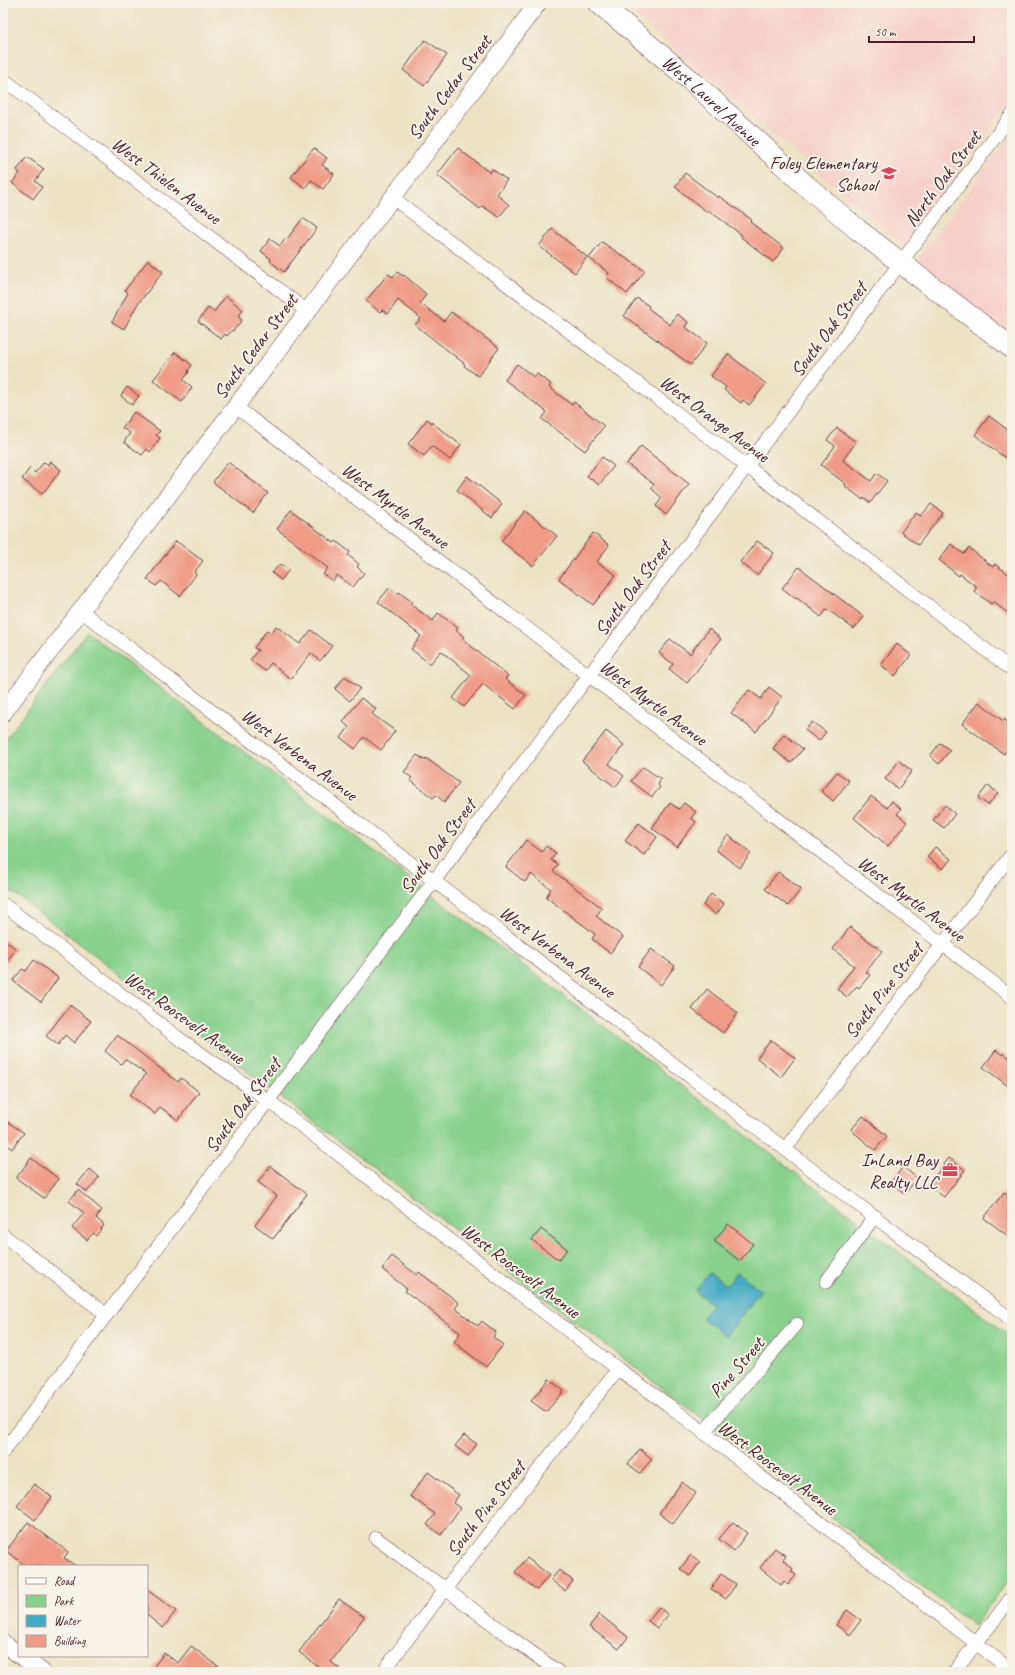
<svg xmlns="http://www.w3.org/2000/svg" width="1015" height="1675" font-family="Caveat,sans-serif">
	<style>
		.built { fill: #f7d0c9 }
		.green { fill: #87d18d; stroke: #68785c }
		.water { fill: #45aac4; stroke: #486478 }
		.building { fill: #ef9b87 }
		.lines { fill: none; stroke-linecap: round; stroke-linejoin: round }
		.minor-casing { stroke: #623c42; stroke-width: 14 }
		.tertiary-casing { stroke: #623c42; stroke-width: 18 }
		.primary-casing { stroke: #623c42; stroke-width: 22 }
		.minor { stroke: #fff; stroke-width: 13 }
		.tertiary { stroke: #fff; stroke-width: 17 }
		.primary { stroke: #fff; stroke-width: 21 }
		.labels { text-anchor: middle; stroke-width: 4; stroke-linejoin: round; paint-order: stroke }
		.street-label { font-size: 19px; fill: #4a1f2b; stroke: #f7f3e8 }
		.poi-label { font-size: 19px; fill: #4a1f2b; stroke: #f7f3e8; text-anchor: end }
	</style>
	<rect width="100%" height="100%" fill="#f7f3e8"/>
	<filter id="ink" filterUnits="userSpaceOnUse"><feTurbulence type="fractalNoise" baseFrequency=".025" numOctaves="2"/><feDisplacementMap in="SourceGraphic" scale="8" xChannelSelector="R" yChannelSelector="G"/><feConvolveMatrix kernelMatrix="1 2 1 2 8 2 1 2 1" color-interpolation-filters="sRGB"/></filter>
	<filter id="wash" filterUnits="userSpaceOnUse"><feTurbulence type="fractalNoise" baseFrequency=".012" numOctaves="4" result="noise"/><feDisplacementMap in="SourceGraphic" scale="16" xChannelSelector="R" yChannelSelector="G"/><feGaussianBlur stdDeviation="0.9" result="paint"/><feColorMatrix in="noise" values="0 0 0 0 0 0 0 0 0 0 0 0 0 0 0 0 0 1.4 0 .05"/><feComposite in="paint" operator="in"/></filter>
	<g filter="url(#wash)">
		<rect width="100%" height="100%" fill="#ece3c4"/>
		<path class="built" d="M621 3H1012V101L904 246Z
			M1012 134V336L915 262Z"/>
		<path class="green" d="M87 632 1012 1338V1576L974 1626 3 885V742Z"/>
		<path class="water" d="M737 1272 761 1290 726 1336 702 1318 712 1304 695 1291 709 1273 727 1286Z"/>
		<g id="blocks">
			<path class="building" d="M425 40 447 55 424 86 403 70Z
				M314 148 327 158 322 165 334 174 323 189 311 180 305 188 291 177Z
				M458 148 490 173 492 169 507 180 497 194 509 205 499 217 482 206 480 209 437 175Z
				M27 157 44 169 35 181 42 187 33 199 12 183 20 173 17 170Z
				M685 173 718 198 719 196 752 220 750 222 784 248 773 262 741 237 742 235 708 210 707 212 675 187Z
				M303 218 317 228 284 272 270 261 271 259 261 251 270 239 280 246 286 238 287 239Z
				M552 229 587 257 575 273 539 246Z
				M602 242 645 271 627 294 606 277 609 273 589 258Z
				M148 260 163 272 137 305 124 329 112 322 128 293 125 290Z
				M397 272 403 276 404 275 426 294 420 303 444 321 451 312 499 348 478 376 464 366 465 364 415 325 421 318 398 300 388 314 382 310 380 312 366 301 388 274 393 277Z
				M226 296 243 310 238 317 242 320 233 331 232 330 227 336 225 334 221 339 198 321 208 308 214 312Z
				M637 298 649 306 648 308 670 325 677 314 688 322 685 327 707 343 691 365 624 316Z
				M175 352 192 365 188 371 189 372 183 380 192 387 182 402 153 380Z
				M728 354 766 384 749 405 743 400 741 403 724 390 726 387 711 376Z
				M517 364 534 377 537 374 551 384 549 387 572 405 574 402 604 426 585 451 542 419 547 412 505 380Z
				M127 387 139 396 132 405 121 396Z
				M134 412 160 431 156 435 160 438 150 452 147 449 142 455 124 442 130 433 122 428Z
				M989 416 1012 433V463L975 435Z
				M427 419 461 445 450 460 432 446 424 456 408 444Z
				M837 428 856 442 843 460 871 481 877 473 887 481 870 503 864 498 863 500 845 486 846 484 821 465 835 446 827 440Z
				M641 446 689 484 666 515 656 506 662 498 651 488 654 484 627 464Z
				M602 457 614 466 599 485 587 476Z
				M50 461 61 470 42 494 22 479 30 468 35 473 44 462 48 465Z
				M228 462 268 493 253 513 213 482Z
				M467 476 502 504 492 518 457 490Z
				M931 504 943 513 918 545 901 532 916 512 921 516Z
				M291 510 334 543 336 541 350 552 348 555 359 564 357 567 364 573 353 587 337 575 333 581 323 574 328 568 277 529Z
				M525 511 557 536 533 566 501 541Z
				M593 533 609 545 597 562 616 575 593 605 559 579Z
				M176 541 203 561 194 572 196 574 192 580 180 596 161 581 156 586 147 579Z
				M757 541 774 553 757 575 740 562Z
				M951 544 964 554 969 548 993 567 995 564 1012 577V616L993 602 991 604 974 591 977 587 960 574 959 576 939 560Z
				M280 564 289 570 281 580 272 573Z
				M799 567 864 617 854 629 827 609 821 617 797 598 796 599 782 588Z
				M389 588 398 594 399 592 412 602 410 604 433 621 438 613 458 628 456 630 464 637 462 639 508 676 505 679 526 695 515 709 483 684 464 707 453 698 471 675 441 651 430 664 411 649 421 636 378 602Z
				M276 626 300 644 311 630 332 646 320 661 311 653 291 679 271 663 265 671 250 660 258 650 254 648 267 630 271 633Z
				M709 629 721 639 687 683 669 669 673 664 659 653 670 639 690 654Z
				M897 644 911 655 895 676 881 665Z
				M345 676 360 688 350 701 335 689Z
				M769 687 782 697 756 732 731 713 749 690 761 699Z
				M361 698 376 709 372 714 395 731 381 750 364 737 355 749 341 738 349 727 343 722Z
				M979 702 1003 721 1004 719 1012 725V744L1004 754 962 724Z
				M812 722 826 732 819 741 805 730Z
				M606 731 624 745 609 764 624 776 615 787 582 761Z
				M784 734 803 749 791 763 773 749Z
				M940 743 950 750 939 764 930 756Z
				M417 755 425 760 426 758 459 783 444 802 436 795 433 798 410 780 412 778 404 772Z
				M899 761 912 771 898 789 885 779Z
				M643 767 661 779 658 785 660 787 652 797 631 781Z
				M837 772 849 781 833 801 821 791Z
				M988 785 998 793 988 805 978 798Z
				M871 796 887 808 892 801 901 809 897 814 907 822 888 846 854 818Z
				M670 803 679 809 684 803 696 812 691 818 696 822 677 847 652 828Z
				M945 805 955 814 944 828 933 820Z
				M639 823 657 837 644 855 625 841Z
				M728 835 751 853 740 868 716 850Z
				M526 840 542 852 546 846 556 853 551 860 558 865 553 871 602 908 596 916 623 937 610 953 592 939 595 934 546 897 551 889 531 874 525 882 506 867Z
				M935 847 951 859 943 869 927 857Z
				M778 872 801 889 788 906 765 889Z
				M711 894 724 904 716 915 703 905Z
				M850 927 882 951 866 972 870 975 859 988 857 986 847 997 837 989 854 966 833 949Z
				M3 939 16 949 3 966Z
				M651 949 675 966 661 985 638 967Z
				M34 960 58 978 41 1002 13 981 22 969 26 971Z
				M707 989 738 1013 723 1033 692 1009Z
				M70 1005 91 1021 74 1043 65 1035 58 1045 46 1036Z
				M117 1035 178 1082 181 1078 199 1092 178 1120 160 1107 155 1114 130 1095 146 1074 125 1059 121 1064 105 1051Z
				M771 1040 795 1058 781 1077 757 1058Z
				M996 1050 1002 1055 1003 1053 1012 1060V1089L983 1067Z
				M863 1116 887 1136 875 1150 851 1130Z
				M8 1122 24 1133 12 1149 3 1142V1129Z
				M31 1158 59 1179 44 1198 16 1178Z
				M949 1158 965 1170 944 1197 928 1185Z
				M270 1166 307 1194 273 1239 255 1225 277 1196 258 1182Z
				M903 1167 917 1178 905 1194 891 1182Z
				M90 1169 99 1177 87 1192 77 1184Z
				M78 1190 102 1210 96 1218 104 1225 96 1236 93 1233 87 1240 72 1228 84 1213 69 1201Z
				M1004 1192 1012 1198V1239L984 1218Z
				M728 1224 753 1244 740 1261 714 1241Z
				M541 1229 567 1249 559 1260 532 1240Z
				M392 1256 417 1275 419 1272 459 1303 455 1308 478 1326 482 1321 496 1332 493 1337 503 1345 486 1367 454 1342 460 1333 405 1291 407 1289 382 1269Z
				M549 1379 564 1391 546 1412 531 1401Z
				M464 1435 477 1444 468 1456 455 1446Z
				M640 1449 652 1459 640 1473 628 1464Z
				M428 1472 459 1495 453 1503 460 1508 441 1535 427 1525 435 1514 410 1496Z
				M682 1482 696 1493 673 1524 659 1513Z
				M34 1484 52 1497 35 1520 17 1506Z
				M28 1522 68 1552 64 1558 76 1566H26L6 1551Z
				M733 1522 747 1533 734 1551 719 1539Z
				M775 1548 786 1556 783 1560 793 1569 791 1571 796 1575 788 1585 784 1581 781 1585 760 1568Z
				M691 1555 700 1562 690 1576 680 1569Z
				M527 1558 549 1575 537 1590 515 1572Z
				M559 1570 573 1581 565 1591 551 1580Z
				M721 1574 736 1584 726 1599 711 1589Z
				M147 1590 176 1611 163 1628 147 1615Z
				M339 1599 364 1617 331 1662 344 1672H325L299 1652Z
				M659 1607 668 1615 657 1628 648 1621Z
				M847 1610 861 1620 850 1635 836 1625Z
				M599 1614 628 1637 619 1649 589 1627Z
				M191 1646 226 1672H150L164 1653 178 1663Z"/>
		</g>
	</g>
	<g filter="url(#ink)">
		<use href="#blocks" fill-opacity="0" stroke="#623c42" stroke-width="1"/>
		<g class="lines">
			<defs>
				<path id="minor" d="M3 79 308 312
					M393 198 748 467 1012 670
					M236 407 1012 997
					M81 611 824 1179 1012 1320
					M3 904 177 1037 269 1101 618 1369 667 1404 1012 1671
					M785 1149 1012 854
					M3 1235 107 1315
					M826 1282 875 1216
					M703 1433 797 1324
					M3 1452 1012 115
					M376 1538 558 1672
					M383 1672 445 1589 618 1369
					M954 1672 1012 1597"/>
				<path id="tertiary" d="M3 713 268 364 538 3
					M3 1643 19 1655
					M21 1656 42 1672"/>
				<g id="primary">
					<path id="s1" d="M599 3 694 83 802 182 858 230 1012 348"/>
				</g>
			</defs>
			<use href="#minor" class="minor-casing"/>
			<use href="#tertiary" class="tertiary-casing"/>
			<use href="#primary" class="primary-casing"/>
			<use href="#minor" class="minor"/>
			<use href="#tertiary" class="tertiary"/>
			<use href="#primary" class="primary"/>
		</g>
	</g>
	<defs>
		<symbol id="school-bare" viewBox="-9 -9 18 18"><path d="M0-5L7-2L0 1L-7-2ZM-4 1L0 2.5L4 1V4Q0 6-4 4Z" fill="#d1495b" stroke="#f7f3e8" stroke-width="2.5" paint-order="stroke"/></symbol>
		<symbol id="office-bare" viewBox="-9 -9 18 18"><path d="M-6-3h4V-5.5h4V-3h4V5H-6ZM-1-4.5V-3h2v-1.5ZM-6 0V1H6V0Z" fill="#d1495b" stroke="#f7f3e8" stroke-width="2.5" paint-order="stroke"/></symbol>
	</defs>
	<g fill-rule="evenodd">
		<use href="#school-bare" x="878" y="162" width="22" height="22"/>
		<use href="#office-bare" x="939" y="1159" width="22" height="22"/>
	</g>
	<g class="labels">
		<g class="street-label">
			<text transform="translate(449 87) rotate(-53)" y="7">South Cedar Street</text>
			<text dy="7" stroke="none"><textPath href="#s1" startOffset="149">West Laurel Avenue</textPath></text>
			<text transform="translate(942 178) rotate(-53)" y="7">North Oak Street</text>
			<text transform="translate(167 180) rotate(37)" y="7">West Thielen Avenue</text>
			<text transform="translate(828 329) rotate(-53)" y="7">South Oak Street</text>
			<text transform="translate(255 346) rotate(-53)" y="7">South Cedar Street</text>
			<text transform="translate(715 418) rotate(37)" y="7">West Orange Avenue</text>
			<text transform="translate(396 505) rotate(37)" y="7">West Myrtle Avenue</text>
			<text transform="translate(632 588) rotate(-53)" y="7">South Oak Street</text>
			<text transform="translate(654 702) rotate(37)" y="7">West Myrtle Avenue</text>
			<text transform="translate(300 754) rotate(37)" y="7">West Verbena Avenue</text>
			<text transform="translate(437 846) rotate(-53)" y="7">South Oak Street</text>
			<text transform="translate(912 898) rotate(37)" y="7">West Myrtle Avenue</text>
			<text transform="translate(558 951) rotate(37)" y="7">West Verbena Avenue</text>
			<text transform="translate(883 990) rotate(-52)" y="7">South Pine Street</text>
			<text transform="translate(185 1017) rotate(36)" y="7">West Roosevelt Avenue</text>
			<text transform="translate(242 1105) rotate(-53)" y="7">South Oak Street</text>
			<text transform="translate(521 1270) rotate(37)" y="7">West Roosevelt Avenue</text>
			<text transform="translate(736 1367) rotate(-49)" y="7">Pine Street</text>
			<text transform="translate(778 1467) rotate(37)" y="7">West Roosevelt Avenue</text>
			<text transform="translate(485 1508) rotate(-52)" y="7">South Pine Street</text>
		</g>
		<g class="poi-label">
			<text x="877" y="169">Foley Elementary<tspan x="877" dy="22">School</tspan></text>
			<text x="938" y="1166">InLand Bay<tspan x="938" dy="22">Realty LLC</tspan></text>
		</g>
	</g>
	<rect width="1015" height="1675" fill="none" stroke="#f7f3e8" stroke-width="16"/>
	<rect x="18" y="1565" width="130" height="92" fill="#f7f3e8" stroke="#b29e9c"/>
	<rect x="26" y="1578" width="20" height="6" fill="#ffffff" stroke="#b29e9c"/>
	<text x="54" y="1585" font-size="12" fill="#4a1f2b">Road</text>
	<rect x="26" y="1595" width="20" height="12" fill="#87d18d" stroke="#b29e9c"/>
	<text x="54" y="1605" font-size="12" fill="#4a1f2b">Park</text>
	<rect x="26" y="1615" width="20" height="12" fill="#45aac4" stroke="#b29e9c"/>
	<text x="54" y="1625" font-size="12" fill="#4a1f2b">Water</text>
	<rect x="26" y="1635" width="20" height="12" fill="#ef9b87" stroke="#b29e9c"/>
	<text x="54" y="1645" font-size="12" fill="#4a1f2b">Building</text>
	<path d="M869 36v6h105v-6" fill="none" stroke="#4a1f2b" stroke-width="2"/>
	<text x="875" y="36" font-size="12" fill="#4a1f2b" stroke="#f7f3e8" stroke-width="3" paint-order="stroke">50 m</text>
</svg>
